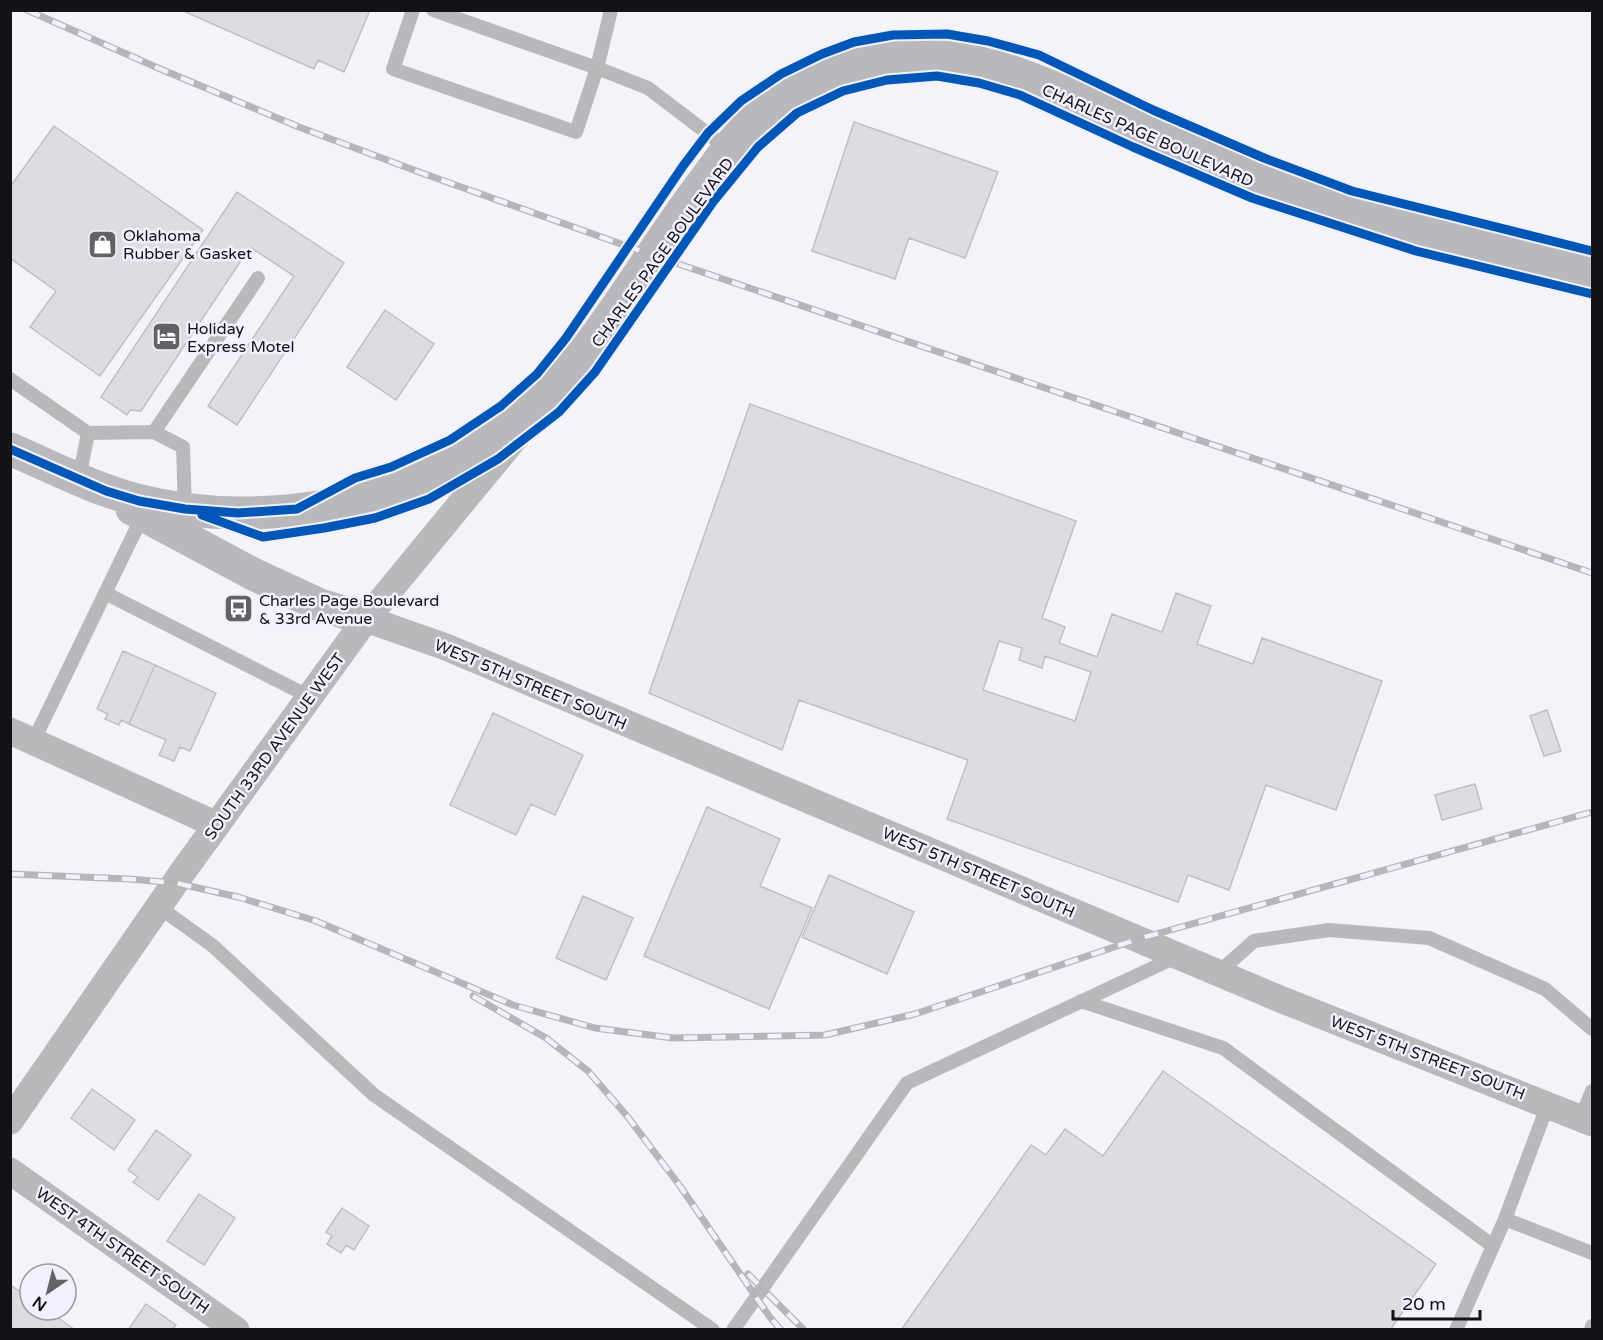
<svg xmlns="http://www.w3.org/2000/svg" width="1603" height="1340" font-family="'Varela Round',sans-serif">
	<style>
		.building { fill: #dedce1; stroke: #c1bfc4; stroke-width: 1.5; fill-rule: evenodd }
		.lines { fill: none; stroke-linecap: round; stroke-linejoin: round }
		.service { stroke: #b9b9bc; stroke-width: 14 }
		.minor { stroke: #b9b9bc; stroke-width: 27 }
		.secondary { stroke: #b8b8bd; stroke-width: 33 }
		.rail-casing { stroke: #b6b6b9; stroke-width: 7 }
		.rail { stroke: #f2f0fd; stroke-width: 4.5; stroke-dasharray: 14; stroke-linecap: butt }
		.cycleway-casing { stroke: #f2f0fd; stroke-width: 13 }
		.cycleway { stroke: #0057b8; stroke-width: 9 }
		.labels { text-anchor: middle; stroke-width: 5; stroke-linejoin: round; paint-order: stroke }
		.street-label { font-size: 16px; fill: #131217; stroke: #f2f0fd }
		.poi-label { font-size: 16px; fill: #131217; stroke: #f2f0fd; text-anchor: start }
	</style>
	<rect width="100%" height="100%" fill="#f4f3fa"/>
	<path class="building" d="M181 10H370L344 72 318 60 314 69Z
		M854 122 998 172 965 258 909 238 895 279 812 251Z
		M54 126 203 230 100 376 30 327 56 291 10 258V187Z
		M237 192 344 263 237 425 208 406 294 276 250 247 141 411 130 410 127 415 101 397Z
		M385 310 434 344 396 400 347 367Z
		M750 404 1076 521 1042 618 1065 627 1059 643 1097 657 1112 614 1162 632 1176 593 1211 606 1197 644 1253 664 1262 638 1382 681 1336 810 1266 785 1229 890 1188 875 1178 902 947 819 968 760 799 700 782 750 649 693ZM999 641 1022 648 1019 660 1042 668 1045 656 1091 672 1075 721 983 690Z
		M123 651 155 665 129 724 121 720 119 725 105 719 108 714 97 709Z
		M155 665 216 693 190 751 180 747 174 761 159 755 166 740 129 724Z
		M1547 710 1561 751 1544 756 1530 716Z
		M493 713 583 755 555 815 531 804 516 835 450 805Z
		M1475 784 1482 809 1442 820 1435 795Z
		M707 807 780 839 760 886 812 908 769 1009 644 956Z
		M829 875 914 912 887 974 802 937Z
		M583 896 633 918 606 980 556 958Z
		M1163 1071 1436 1264 1390 1330H901L1031 1145 1046 1155 1065 1129 1103 1156Z
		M92 1089 135 1120 114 1150 71 1118Z
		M156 1130 191 1155 158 1200 133 1182 138 1177 128 1170Z
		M199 1194 235 1218 204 1265 167 1241Z
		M342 1208 369 1226 354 1250 346 1245 341 1253 327 1244 332 1236 326 1232Z
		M10 1285 30 1298V1310H47L75 1330H10Z
		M146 1304 176 1325 172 1330H128Z"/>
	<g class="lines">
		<path class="service" d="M413 10 393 69 576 132 597 68 433 10
			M611 10 597 68 648 88 728 149
			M10 379 88 433 154 432 258 278
			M154 432 183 447 185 509
			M79 479 88 433
			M105 593 310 697
			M33 742 143 515
			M159 907 213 946 374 1095 713 1330
			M1219 972 1254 941 1329 930 1429 938 1545 989 1592 1029
			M1081 1001 1223 1048 1493 1246
			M1581 1118 1592 1091
			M1505 1219 1592 1253
			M733 1330 907 1083 1176 957
			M1456 1330 1505 1219 1548 1104
			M1591 1330 1592 1326"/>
		<path class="minor" d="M366 619 446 647 1280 999 1592 1123
			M10 731 217 825
			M10 1121 184 870 366 619 533 416
			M10 1171 236 1330"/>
		<path class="secondary" d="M10 449C52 467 93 489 137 500 221 522 316 515 398 487 440 472 480 446 515 419 539 400 563 380 581 356 626 299 662 235 707 177 723 155 739 132 760 115 792 87 833 69 874 61 966 41 1045 83 1126 121 1169 141 1214 161 1260 178 1367 220 1481 246 1592 273
			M132 509 253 574 320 605 366 619"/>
		<defs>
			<path id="rail" d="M27 10 158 68 299 127 419 172 652 255 1592 573
				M10 874 129 879 176 883 238 897 316 921 513 1005 595 1028 673 1038 825 1035 915 1014 1138 939 1592 812
				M473 996 546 1038 588 1071 627 1116 680 1186 769 1316 781 1330
				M748 1274 804 1330"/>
		</defs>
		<use href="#rail" class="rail-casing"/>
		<use href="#rail" class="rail"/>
		<defs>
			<path id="cycleway" d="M10 449 106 491 139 501 185 509 238 513 297 509 355 478 391 467 450 440 501 406 537 374 566 338 683 166 708 133 741 101 781 74 822 54 854 42 893 35 947 34 988 41 1039 55 1153 110 1264 158 1352 191 1592 251
				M202 515 263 537 324 528 375 518 429 499 498 459 559 412 595 372 713 202 758 147 797 113 843 91 887 80 937 76 979 83 1020 95 1133 147 1252 198 1416 251 1592 294"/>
		</defs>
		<use href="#cycleway" class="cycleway-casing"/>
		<use href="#cycleway" class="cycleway"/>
	</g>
	<defs>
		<symbol id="shop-square" viewBox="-11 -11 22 22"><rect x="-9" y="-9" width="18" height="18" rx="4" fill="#626166" stroke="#f2f0fd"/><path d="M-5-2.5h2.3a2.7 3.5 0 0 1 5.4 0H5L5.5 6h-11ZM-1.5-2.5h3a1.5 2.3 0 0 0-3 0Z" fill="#fff"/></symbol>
		<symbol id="hotel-square" viewBox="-11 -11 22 22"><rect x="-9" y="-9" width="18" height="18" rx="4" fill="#626166" stroke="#f2f0fd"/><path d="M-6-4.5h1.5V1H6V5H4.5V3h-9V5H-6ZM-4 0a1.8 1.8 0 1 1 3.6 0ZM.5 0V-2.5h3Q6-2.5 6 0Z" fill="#fff"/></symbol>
		<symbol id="bus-square" viewBox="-11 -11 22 22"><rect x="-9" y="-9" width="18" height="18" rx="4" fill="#626166" stroke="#f2f0fd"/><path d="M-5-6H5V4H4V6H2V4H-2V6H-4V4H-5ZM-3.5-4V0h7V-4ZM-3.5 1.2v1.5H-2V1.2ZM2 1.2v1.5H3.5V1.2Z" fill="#fff"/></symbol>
	</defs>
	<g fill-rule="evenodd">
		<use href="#shop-square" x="86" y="228" width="33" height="33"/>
		<use href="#hotel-square" x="150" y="320" width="33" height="33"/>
		<use href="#bus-square" x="222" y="592" width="33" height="33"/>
	</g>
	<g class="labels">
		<g class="street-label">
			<text transform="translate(1148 135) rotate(24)" y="6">CHARLES PAGE BOULEVARD</text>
			<text transform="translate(662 252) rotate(-54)" y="6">CHARLES PAGE BOULEVARD</text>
			<text transform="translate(531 684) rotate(23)" y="6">WEST 5TH STREET SOUTH</text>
			<text transform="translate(274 746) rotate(-54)" y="6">SOUTH 33RD AVENUE WEST</text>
			<text transform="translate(979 872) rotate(23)" y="6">WEST 5TH STREET SOUTH</text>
			<text transform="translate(1428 1057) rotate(21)" y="6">WEST 5TH STREET SOUTH</text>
			<text transform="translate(123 1250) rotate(35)" y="6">WEST 4TH STREET SOUTH</text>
		</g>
		<g class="poi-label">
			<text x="123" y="241">Oklahoma<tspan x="123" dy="18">Rubber &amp; Gasket</tspan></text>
			<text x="187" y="334">Holiday<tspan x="187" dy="18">Express Motel</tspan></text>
			<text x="259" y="606">Charles Page Boulevard<tspan x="259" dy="18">&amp; 33rd Avenue</tspan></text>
		</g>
	</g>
	<rect width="1603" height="1340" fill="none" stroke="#131217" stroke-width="24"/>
	<g transform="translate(48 1292) rotate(215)"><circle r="28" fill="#f2f0fd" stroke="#9997a1" stroke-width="1.5"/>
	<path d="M0-4.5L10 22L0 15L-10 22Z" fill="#626166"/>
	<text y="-9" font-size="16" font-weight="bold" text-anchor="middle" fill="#131217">N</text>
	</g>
	<path d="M1393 1310v9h87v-9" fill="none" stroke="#131217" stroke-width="3"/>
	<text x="1402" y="1310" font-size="18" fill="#131217" stroke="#f2f0fd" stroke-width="4.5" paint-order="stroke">20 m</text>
</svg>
